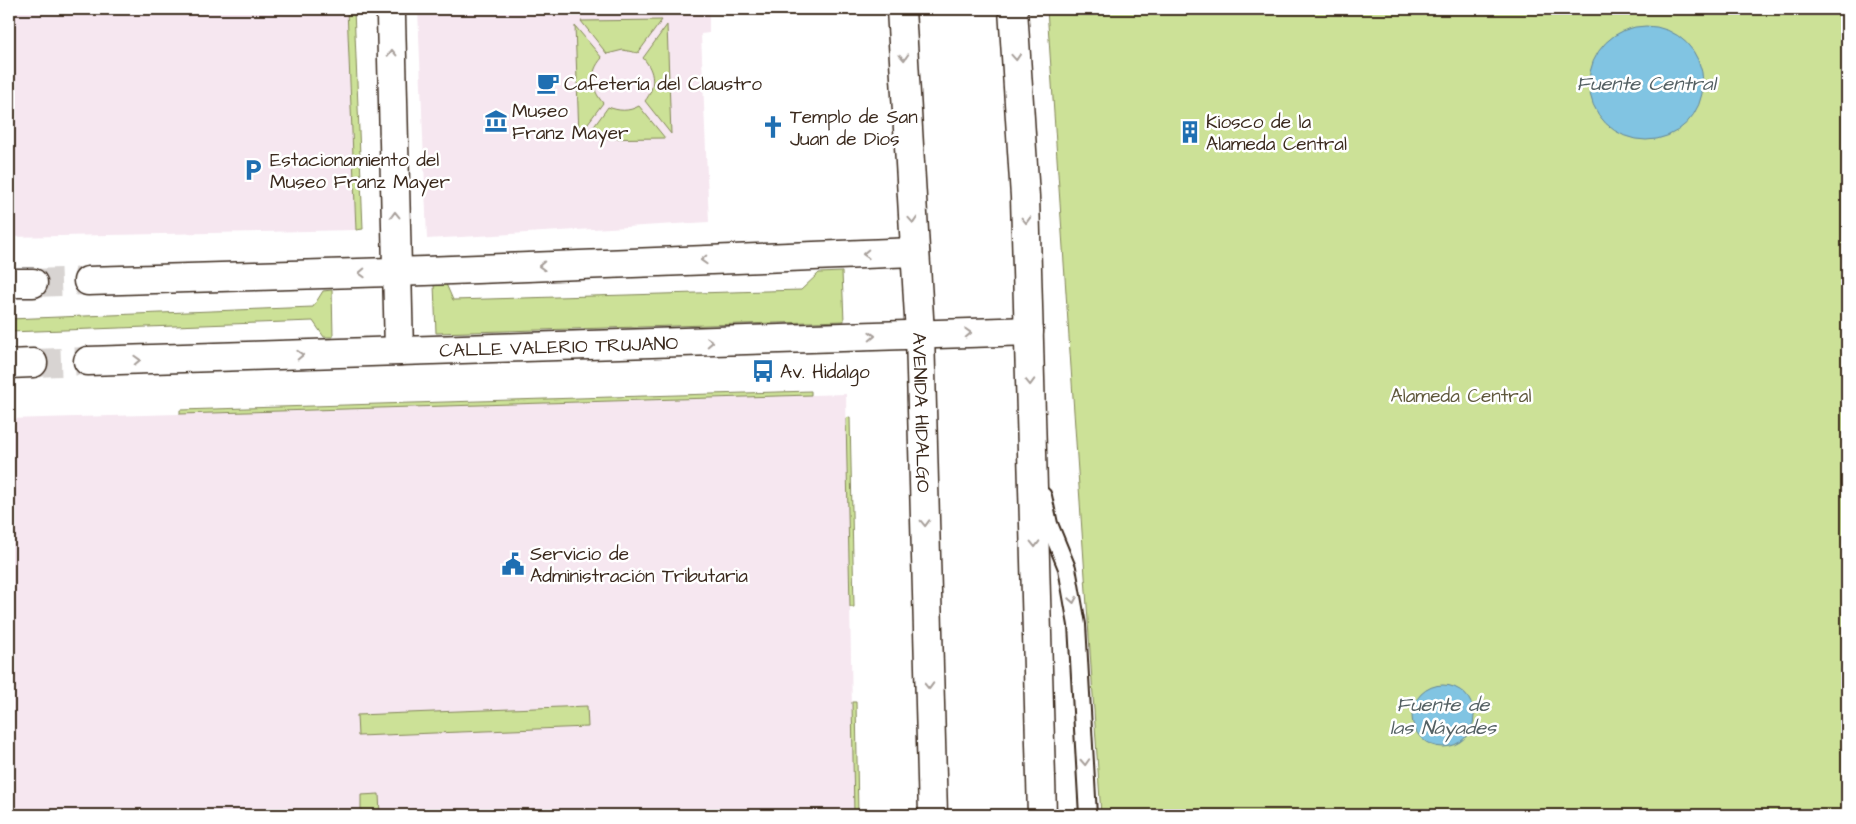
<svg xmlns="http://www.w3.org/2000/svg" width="1856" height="824" font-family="'Architects Daughter',sans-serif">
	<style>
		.built { fill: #f6e7f0 }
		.green { fill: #cce197; stroke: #84865a }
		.water { fill: #81c4e2; stroke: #658694 }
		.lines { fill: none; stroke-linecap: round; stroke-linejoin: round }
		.tertiary-tunnel { stroke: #d8d4d2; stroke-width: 28; stroke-dasharray: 28 14; stroke-linecap: butt }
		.service-casing { stroke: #3b2a1e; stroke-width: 20 }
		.minor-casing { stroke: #3b2a1e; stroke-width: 31 }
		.tertiary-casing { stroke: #3b2a1e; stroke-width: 31 }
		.secondary-casing { stroke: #3b2a1e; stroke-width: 31 }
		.service { stroke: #fff; stroke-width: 16 }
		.minor { stroke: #fff; stroke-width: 28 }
		.tertiary { stroke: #fff; stroke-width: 28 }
		.secondary { stroke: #fff; stroke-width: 28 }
		.oneway { stroke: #a79f9a }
		.labels { text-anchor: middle; stroke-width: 5; stroke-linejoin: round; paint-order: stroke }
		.poi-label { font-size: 19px; fill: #3b2a1e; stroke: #fff; text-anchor: start }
		.street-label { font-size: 19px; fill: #3b2a1e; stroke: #fff }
		.park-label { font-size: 19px; fill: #5f583c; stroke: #fff }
		.water-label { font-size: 20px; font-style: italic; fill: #546063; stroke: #fff }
	</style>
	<rect width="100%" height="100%" fill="#fff"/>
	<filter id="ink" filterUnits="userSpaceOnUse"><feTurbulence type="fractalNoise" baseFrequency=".02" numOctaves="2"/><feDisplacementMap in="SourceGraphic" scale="10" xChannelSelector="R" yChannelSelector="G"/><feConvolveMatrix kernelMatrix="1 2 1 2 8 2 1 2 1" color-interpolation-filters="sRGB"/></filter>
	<g filter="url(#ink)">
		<path class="built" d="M9 9H347L356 230 9 237Z
			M418 9H709V33L701 34 709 222 427 239Z
			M846 394 854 815H9V419Z"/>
		<path class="green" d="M347 9H354L363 229 356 230Z
			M1047 9H1847V815H1101Z
			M662 20 638 53 623 50 607 54 581 21Z
			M667 25 671 134 645 101C656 87 655 71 643 58Z
			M575 26 602 58C589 72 591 89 603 103L579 135Z
			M639 106 665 138 585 139 608 107C619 111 628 112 639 106Z
			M842 272 844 321 436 333 434 285 446 284 453 300 801 290 819 273Z
			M332 290 333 337H324L313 321 9 332V319L313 307 323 291Z
			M811 391V395L180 414V410Z
			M850 417 854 607H850L846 418Z
			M852 702H856L858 815H854Z
			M587 706 588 727 358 736 357 715Z
			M379 794 380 815H361V795Z"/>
		<path class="water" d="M1589 83a57 57 0 1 1 114 0a57 57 0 1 1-114 0Z
			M1412 716a31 31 0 1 1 62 0a31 31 0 1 1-62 0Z"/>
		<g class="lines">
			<path class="tertiary-tunnel" d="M33 283 88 281
				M33 363 88 361"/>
			<defs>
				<path id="service" d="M1043 496 1049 524 1067 568 1077 625 1088 815"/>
				<path id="minor" d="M391 17 399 351"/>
				<g id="tertiary">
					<path d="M88 281 425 271 915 252"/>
					<path d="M9 283H33"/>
					<path id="s1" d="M88 361 1029 331"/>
					<path d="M9 364 33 363"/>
				</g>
				<g id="secondary">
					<path id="s2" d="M901 9 920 334 933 815"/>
					<path d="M1013 9 1025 197 1042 815"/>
				</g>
			</defs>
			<use href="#service" class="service-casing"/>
			<use href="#minor" class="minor-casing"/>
			<use href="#tertiary" class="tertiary-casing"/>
			<use href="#secondary" class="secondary-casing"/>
			<use href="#service" class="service"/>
			<use href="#minor" class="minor"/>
			<use href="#tertiary" class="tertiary"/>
			<use href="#secondary" class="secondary"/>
		</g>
		<defs><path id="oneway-chevron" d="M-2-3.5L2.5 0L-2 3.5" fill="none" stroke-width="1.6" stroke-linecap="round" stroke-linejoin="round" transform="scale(1.25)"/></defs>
		<g class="oneway">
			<use href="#oneway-chevron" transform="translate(392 53) rotate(-91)"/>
			<use href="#oneway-chevron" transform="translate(904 57) rotate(87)"/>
			<use href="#oneway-chevron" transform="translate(1016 57) rotate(86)"/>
			<use href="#oneway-chevron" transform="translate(395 215) rotate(-91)"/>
			<use href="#oneway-chevron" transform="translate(913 220) rotate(86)"/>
			<use href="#oneway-chevron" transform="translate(1026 220) rotate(88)"/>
			<use href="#oneway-chevron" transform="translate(866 254) rotate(178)"/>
			<use href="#oneway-chevron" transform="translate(704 260) rotate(178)"/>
			<use href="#oneway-chevron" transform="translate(542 266) rotate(178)"/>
			<use href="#oneway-chevron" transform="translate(362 273) rotate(178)"/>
			<use href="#oneway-chevron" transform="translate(968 333) rotate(-2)"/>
			<use href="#oneway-chevron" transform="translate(872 336) rotate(-2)"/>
			<use href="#oneway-chevron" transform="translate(710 342) rotate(-2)"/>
			<use href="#oneway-chevron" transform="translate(300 355) rotate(-2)"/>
			<use href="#oneway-chevron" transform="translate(137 360) rotate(-2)"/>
			<use href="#oneway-chevron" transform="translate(1030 382) rotate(88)"/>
			<use href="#oneway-chevron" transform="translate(925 523) rotate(88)"/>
			<use href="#oneway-chevron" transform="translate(1035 544) rotate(89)"/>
			<use href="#oneway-chevron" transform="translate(1073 600) rotate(80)"/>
			<use href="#oneway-chevron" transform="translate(929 686) rotate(88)"/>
			<use href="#oneway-chevron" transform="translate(1085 762) rotate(87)"/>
		</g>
	</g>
	<defs>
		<symbol id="cafe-bare" viewBox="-9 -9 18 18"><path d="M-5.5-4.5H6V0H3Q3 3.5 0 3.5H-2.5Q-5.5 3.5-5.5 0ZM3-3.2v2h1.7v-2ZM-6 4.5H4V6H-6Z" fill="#1f6fb2" stroke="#fff" stroke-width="2.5" paint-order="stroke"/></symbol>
		<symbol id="museum-bare" viewBox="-9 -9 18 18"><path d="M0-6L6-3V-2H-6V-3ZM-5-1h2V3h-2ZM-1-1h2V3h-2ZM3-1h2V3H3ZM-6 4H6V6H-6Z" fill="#1f6fb2" stroke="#fff" stroke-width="2.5" paint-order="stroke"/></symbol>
		<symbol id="church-bare" viewBox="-9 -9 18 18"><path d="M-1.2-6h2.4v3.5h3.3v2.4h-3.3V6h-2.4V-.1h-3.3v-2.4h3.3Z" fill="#1f6fb2" stroke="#fff" stroke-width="2.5" paint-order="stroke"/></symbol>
		<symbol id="building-bare" viewBox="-9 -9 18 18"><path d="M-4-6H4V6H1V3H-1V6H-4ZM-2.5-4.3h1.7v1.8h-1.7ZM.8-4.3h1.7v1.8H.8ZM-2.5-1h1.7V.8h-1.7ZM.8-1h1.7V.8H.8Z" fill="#1f6fb2" stroke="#fff" stroke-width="2.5" paint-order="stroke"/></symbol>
		<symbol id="parking-bare" viewBox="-9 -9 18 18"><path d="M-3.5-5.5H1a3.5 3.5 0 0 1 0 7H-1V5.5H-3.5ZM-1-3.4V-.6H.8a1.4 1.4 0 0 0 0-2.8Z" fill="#1f6fb2" stroke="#fff" stroke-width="2.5" paint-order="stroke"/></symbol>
		<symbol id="bus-bare" viewBox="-9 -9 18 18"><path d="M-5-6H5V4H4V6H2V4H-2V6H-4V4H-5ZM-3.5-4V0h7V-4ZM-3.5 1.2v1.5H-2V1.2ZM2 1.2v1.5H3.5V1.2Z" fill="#1f6fb2" stroke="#fff" stroke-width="2.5" paint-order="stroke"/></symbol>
		<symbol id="civic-bare" viewBox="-9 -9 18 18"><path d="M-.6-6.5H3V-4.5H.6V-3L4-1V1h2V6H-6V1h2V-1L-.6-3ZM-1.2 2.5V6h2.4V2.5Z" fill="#1f6fb2" stroke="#fff" stroke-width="2.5" paint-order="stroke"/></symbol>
	</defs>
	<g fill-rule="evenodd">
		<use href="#cafe-bare" x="532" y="67" width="32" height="32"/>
		<use href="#museum-bare" x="480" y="105" width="32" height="32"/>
		<use href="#church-bare" x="757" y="111" width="32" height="32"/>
		<use href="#building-bare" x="1174" y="116" width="32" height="32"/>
		<use href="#parking-bare" x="237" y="154" width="32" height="32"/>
		<use href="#bus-bare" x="747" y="355" width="32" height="32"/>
		<use href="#civic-bare" x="497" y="548" width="32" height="32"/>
	</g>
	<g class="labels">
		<g class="poi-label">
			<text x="564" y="90">Cafetería del Claustro</text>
			<text x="512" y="117">Museo<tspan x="512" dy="22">Franz Mayer</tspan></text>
			<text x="790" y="123">Templo de San<tspan x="790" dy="22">Juan de Dios</tspan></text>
			<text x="1206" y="128">Kiosco de la<tspan x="1206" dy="22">Alameda Central</tspan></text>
			<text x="270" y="166">Estacionamiento del<tspan x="270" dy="22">Museo Franz Mayer</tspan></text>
			<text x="780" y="378">Av. Hidalgo</text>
			<text x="530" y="560">Servicio de<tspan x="530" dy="22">Administración Tributaria</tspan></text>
		</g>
		<g class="street-label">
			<text dy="7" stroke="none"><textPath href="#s1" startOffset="471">CALLE VALERIO TRUJANO</textPath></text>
			<text dy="7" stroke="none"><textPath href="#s2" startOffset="404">AVENIDA HIDALGO</textPath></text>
		</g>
		<g class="park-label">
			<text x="1461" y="402">Alameda Central</text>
		</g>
		<g class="water-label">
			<text x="1646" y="90">Fuente Central</text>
			<text x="1443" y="711">Fuente de<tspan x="1443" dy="23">las Náyades</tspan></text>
		</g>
	</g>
	<rect width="1856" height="824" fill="none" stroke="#fff" stroke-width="30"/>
	<rect x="15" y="15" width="1826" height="794" fill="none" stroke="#3b2a1e" stroke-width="2" filter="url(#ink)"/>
</svg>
